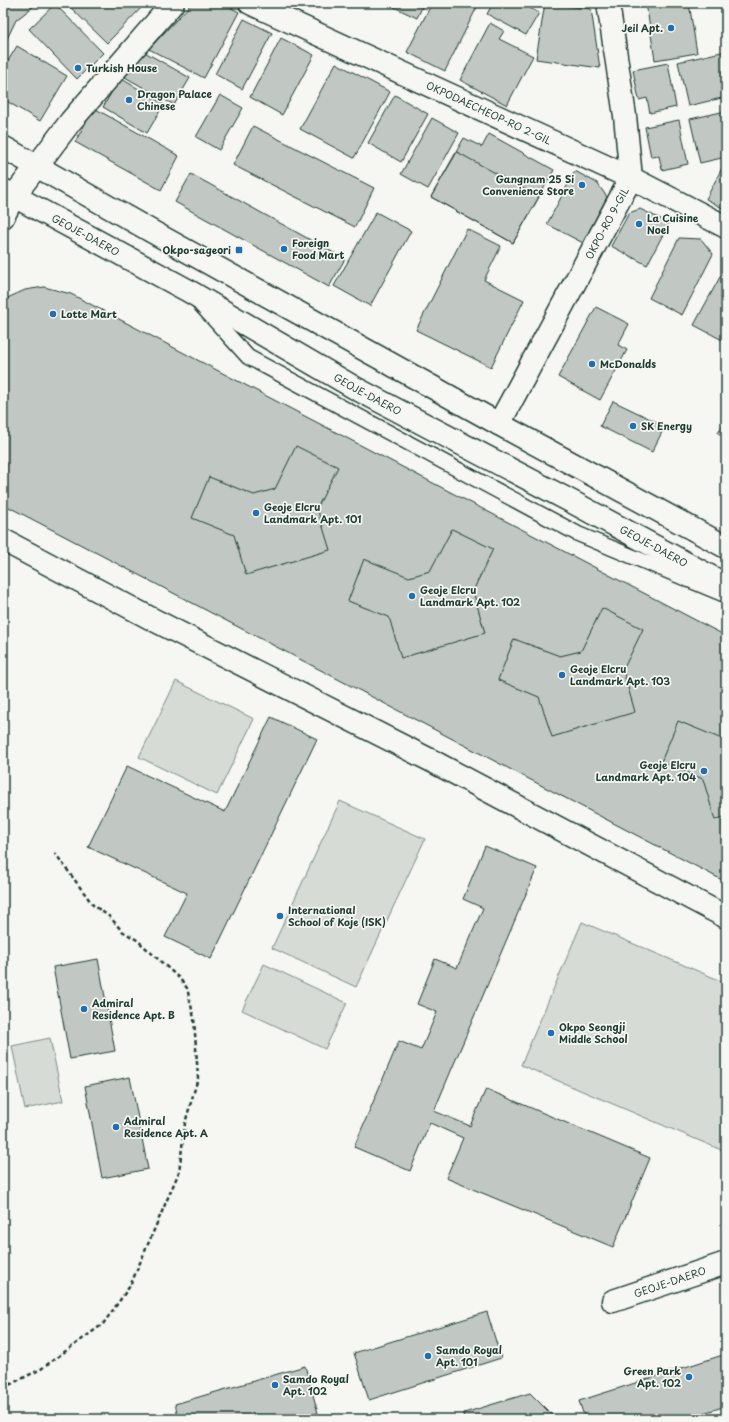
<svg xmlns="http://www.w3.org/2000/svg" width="729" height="1422" font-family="'Playpen Sans',sans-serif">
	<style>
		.green { fill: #d6dbd6; stroke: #7a8c85 }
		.building { fill: #c1c8c3; stroke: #1f3d34 }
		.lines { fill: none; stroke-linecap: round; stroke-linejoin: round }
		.service-casing { stroke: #1f3d34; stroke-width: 17 }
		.minor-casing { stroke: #1f3d34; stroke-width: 25 }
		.tertiary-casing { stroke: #1f3d34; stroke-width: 25 }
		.path { stroke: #1f3d34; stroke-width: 2.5; stroke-dasharray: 4 3; stroke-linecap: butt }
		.service { stroke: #f6f6f2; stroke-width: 14 }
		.minor { stroke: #f6f6f2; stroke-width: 22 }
		.tertiary { stroke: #f6f6f2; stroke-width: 22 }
		.poi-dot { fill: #1f6fb2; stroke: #f6f6f2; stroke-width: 1.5 }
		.labels { text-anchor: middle; stroke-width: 3.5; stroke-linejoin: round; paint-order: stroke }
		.poi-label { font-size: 10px; font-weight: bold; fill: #1f3d34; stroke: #f6f6f2; text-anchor: start }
		.street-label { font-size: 10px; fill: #1f3d34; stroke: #f6f6f2 }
	</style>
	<rect width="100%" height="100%" fill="#f6f6f2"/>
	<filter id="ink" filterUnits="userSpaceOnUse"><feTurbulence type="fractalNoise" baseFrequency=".025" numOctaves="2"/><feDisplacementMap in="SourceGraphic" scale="8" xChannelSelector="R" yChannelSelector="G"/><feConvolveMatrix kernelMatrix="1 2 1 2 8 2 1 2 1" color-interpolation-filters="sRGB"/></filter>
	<g filter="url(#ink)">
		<path class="green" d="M176 681 254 719 217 795 139 757Z
			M340 801 425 839 356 987 272 948Z
			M582 922 726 983V1152L521 1065Z
			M264 964 347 1003 325 1049 242 1010Z
			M50 1038 63 1101 25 1109 12 1046Z"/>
		<path class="building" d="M3 3H38L16 20 3 47Z
			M68 3H146L107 43 67 4Z
			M192 3H222L239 12 204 78 149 49Z
			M396 3H424L417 18 394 7Z
			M432 3H479L445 71 407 52Z
			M493 3H521L539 13 526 35 487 14Z
			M545 3 591 9 600 68 536 59Z
			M646 3H689L697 53 655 60Z
			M55 4 103 53 77 79 29 29Z
			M244 19 272 33 242 89 215 74Z
			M490 23 504 31 499 39 533 56 507 105 460 80Z
			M281 38 314 55 282 115 250 97Z
			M17 46 67 76 40 121 3 99V69Z
			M141 50 190 78 174 105 125 77Z
			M726 51V97L688 106 678 62Z
			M336 63 390 92 354 158 300 129Z
			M668 63 676 107 650 113 647 98 639 100 633 70Z
			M120 78 164 104 147 133 103 107Z
			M220 95 243 108 219 150 196 137Z
			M395 95 428 114 401 162 368 143Z
			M94 108 179 156 161 190 75 142Z
			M726 111V157L700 163 690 119Z
			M432 118 459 133 428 189 401 174Z
			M679 120 688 164 662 170 659 156 651 157 645 127Z
			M253 126 374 188 355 227 233 165Z
			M489 134 554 170 513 243 431 197 464 138 482 147Z
			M457 152 539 197 513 243 431 197Z
			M726 167V210L706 199 722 168Z
			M575 171 597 183 607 197 583 243 547 224Z
			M191 174 345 259 329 287 175 202Z
			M640 209 669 223 647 265 611 246 629 213Z
			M376 212 411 231 370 306 334 286Z
			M467 229 501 246 484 280 524 300 491 367 416 330Z
			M679 238 701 239 713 254 682 315 649 298Z
			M721 275 726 277V342L694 325Z
			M44 287 71 294 726 636V882L3 504V300L25 290Z
			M596 307 629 324 618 345 627 350 600 400 558 377Z
			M613 401 665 426 652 452 600 426Z
			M726 419V438L718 433Z
			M296 446 338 467 317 508 330 550 246 575 234 535 192 518 209 477 254 495 275 489Z
			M452 529 493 549 473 591 485 633 401 658 389 617 348 601 364 559 409 577 430 571Z
			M602 608 643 629 623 670 635 712 552 737 539 697 498 680 514 639 560 656 581 651Z
			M271 717 317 739 211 959 165 937 187 893 88 847 127 766 225 812Z
			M678 721 722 739 726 738V816L715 820 703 779 661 762Z
			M485 846 537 868 434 1111 470 1126 486 1089 650 1158 613 1247 446 1178 463 1138 430 1123 410 1171 354 1147 399 1041 421 1050 437 1012 417 1004 435 959 457 968 483 908 463 899Z
			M98 959 115 1051 70 1059 53 967Z
			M130 1077 148 1169 102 1178 85 1086Z
			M487 1312 501 1358 369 1400 354 1353Z
			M726 1354V1406L684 1419H585L579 1401Z
			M305 1366 318 1413 297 1419H179L175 1404Z
			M530 1393 553 1416 552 1419H463L464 1413Z"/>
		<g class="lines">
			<defs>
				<path id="service" d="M200 304 248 357 578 534 725 595"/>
				<g id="minor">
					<path id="s1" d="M250 3 631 178 726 227"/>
					<path id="s2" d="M499 424 631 178 625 116 608 3"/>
					<path id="s3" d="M613 1301 726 1263"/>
				</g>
				<g id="tertiary">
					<path d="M3 147 151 231 499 424 726 547"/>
					<path id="s4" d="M3 190 187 290 355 388 576 504 726 585"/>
					<path d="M3 217 14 196 71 121 173 3"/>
					<path d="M3 540 150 618 434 762 726 917"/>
				</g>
			</defs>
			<use href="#service" class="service-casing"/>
			<use href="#minor" class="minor-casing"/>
			<use href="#tertiary" class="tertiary-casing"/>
			<path class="path" d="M3 1388 41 1369 103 1324 130 1286 179 1172 185 1123 198 1078 194 1018 187 988 179 978 137 940 122 931 110 917 93 905 55 853"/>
			<use href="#service" class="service"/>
			<use href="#minor" class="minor"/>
			<use href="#tertiary" class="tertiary"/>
		</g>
	</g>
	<g class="poi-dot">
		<circle cx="671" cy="28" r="4"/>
		<circle cx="78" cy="68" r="4"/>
		<circle cx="129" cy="100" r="4"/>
		<circle cx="582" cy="185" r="4"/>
		<circle cx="639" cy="224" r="4"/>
		<circle cx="284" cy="249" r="4"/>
		<rect x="235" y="246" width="8" height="8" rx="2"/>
		<circle cx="53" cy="314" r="4"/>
		<circle cx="592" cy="364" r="4"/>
		<circle cx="633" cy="426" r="4"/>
		<circle cx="256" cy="513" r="4"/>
		<circle cx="412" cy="596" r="4"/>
		<circle cx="562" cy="675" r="4"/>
		<circle cx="704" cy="771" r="4"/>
		<circle cx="280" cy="916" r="4"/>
		<circle cx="84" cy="1009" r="4"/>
		<circle cx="551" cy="1033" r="4"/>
		<circle cx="116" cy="1127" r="4"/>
		<circle cx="428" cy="1356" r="4"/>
		<circle cx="689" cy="1377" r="4"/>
		<circle cx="275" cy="1385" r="4"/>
	</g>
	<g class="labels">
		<g class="poi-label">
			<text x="663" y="32" text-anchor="end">Jeil Apt.</text>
			<text x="86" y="72">Turkish House</text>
			<text x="137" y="98">Dragon Palace<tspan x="137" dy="12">Chinese</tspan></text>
			<text x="574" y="183" text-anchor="end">Gangnam 25 Si<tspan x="574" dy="12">Convenience Store</tspan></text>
			<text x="647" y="222">La Cuisine<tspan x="647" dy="12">Noel</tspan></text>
			<text x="292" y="247">Foreign<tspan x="292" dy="12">Food Mart</tspan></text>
			<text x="231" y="254" text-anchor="end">Okpo-sageori</text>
			<text x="61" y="318">Lotte Mart</text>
			<text x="600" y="368">McDonalds</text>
			<text x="641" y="430">SK Energy</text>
			<text x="264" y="511">Geoje Elcru<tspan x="264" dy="12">Landmark Apt. 101</tspan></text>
			<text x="420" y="594">Geoje Elcru<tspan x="420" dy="12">Landmark Apt. 102</tspan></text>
			<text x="570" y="673">Geoje Elcru<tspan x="570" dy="12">Landmark Apt. 103</tspan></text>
			<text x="696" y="769" text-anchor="end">Geoje Elcru<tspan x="696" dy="12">Landmark Apt. 104</tspan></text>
			<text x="288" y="914">International<tspan x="288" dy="12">School of Koje (ISK)</tspan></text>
			<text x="92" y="1007">Admiral<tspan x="92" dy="12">Residence Apt. B</tspan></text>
			<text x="559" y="1031">Okpo Seongji<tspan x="559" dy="12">Middle School</tspan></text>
			<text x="124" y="1125">Admiral<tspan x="124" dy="12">Residence Apt. A</tspan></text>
			<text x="436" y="1354">Samdo Royal<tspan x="436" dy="12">Apt. 101</tspan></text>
			<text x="681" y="1375" text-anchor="end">Green Park<tspan x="681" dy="12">Apt. 102</tspan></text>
			<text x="283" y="1383">Samdo Royal<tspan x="283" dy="12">Apt. 102</tspan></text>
		</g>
		<g class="street-label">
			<text dy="4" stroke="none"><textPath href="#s1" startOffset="263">OKPODAECHEOP-RO 2-GIL</textPath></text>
			<text dy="4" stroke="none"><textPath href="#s2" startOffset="228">OKPO-RO 9-GIL</textPath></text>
			<text dy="4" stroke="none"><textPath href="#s4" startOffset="94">GEOJE-DAERO</textPath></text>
			<text dy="4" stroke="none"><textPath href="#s4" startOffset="418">GEOJE-DAERO</textPath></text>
			<text dy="4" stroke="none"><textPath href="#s4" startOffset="742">GEOJE-DAERO</textPath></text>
			<text dy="4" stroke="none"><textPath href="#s3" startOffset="60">GEOJE-DAERO</textPath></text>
		</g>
	</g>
	<rect width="729" height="1422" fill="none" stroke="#f6f6f2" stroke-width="16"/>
	<rect x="8" y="8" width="713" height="1406" fill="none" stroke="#1f3d34" stroke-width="1.5" filter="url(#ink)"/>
</svg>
